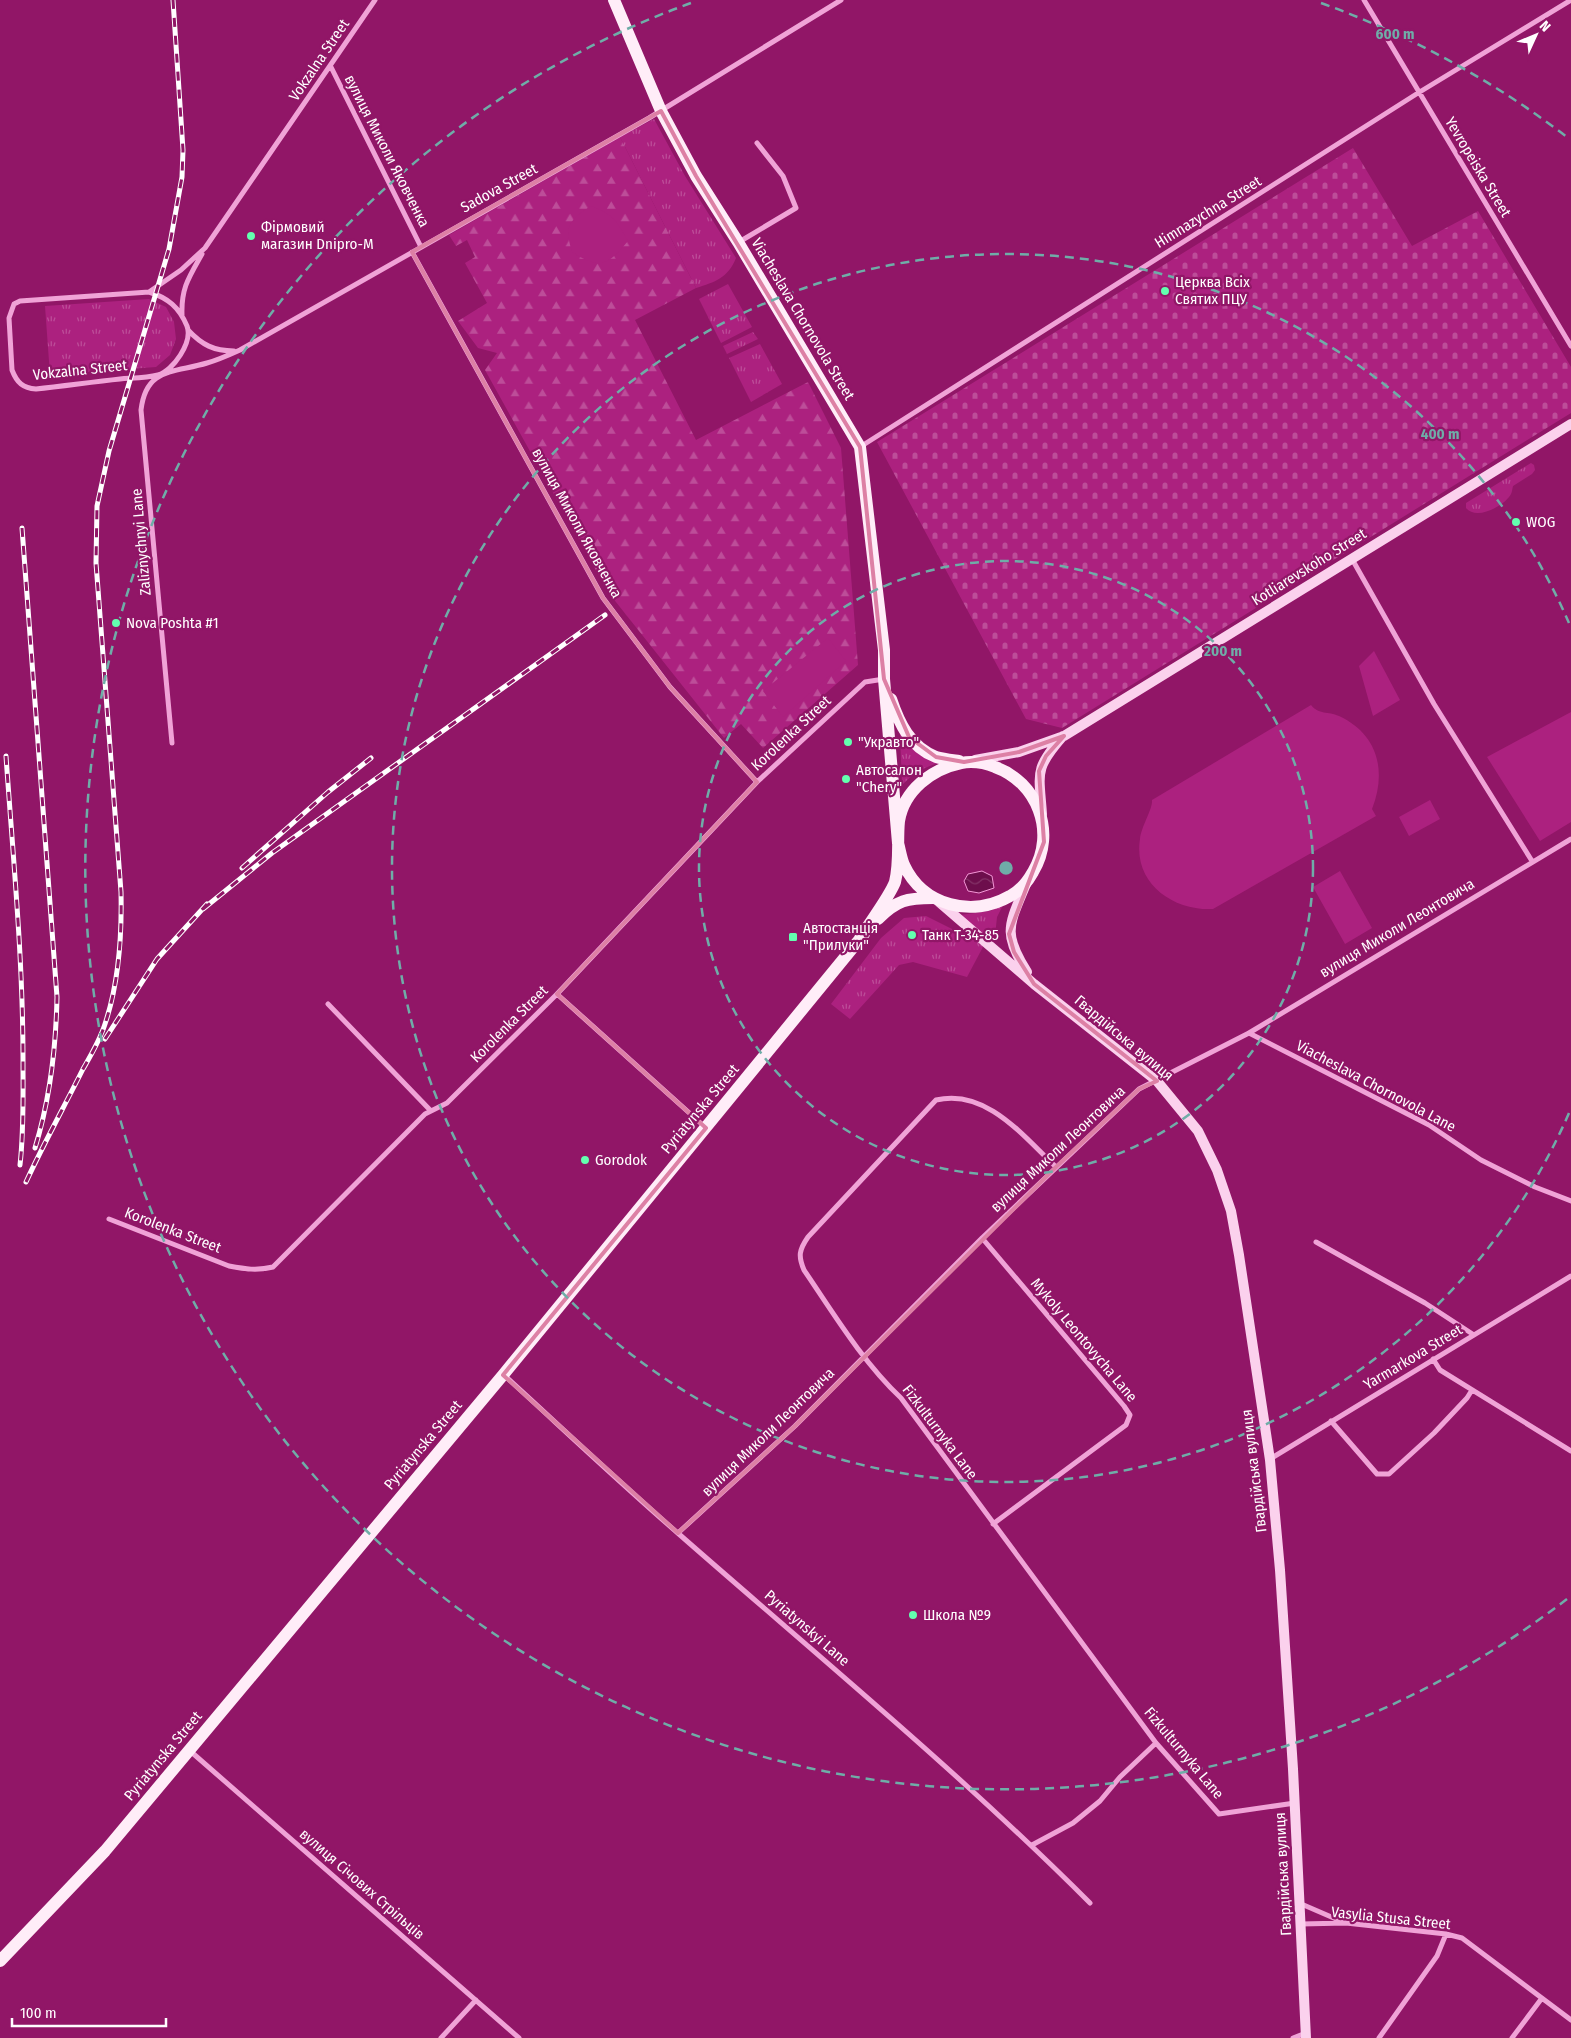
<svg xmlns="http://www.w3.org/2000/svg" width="1571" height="2038" font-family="'Fira Sans Condensed',sans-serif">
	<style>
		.grass { fill: url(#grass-tufts) }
		.forest { fill: url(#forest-firs) }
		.cemetery { fill: url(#cemetery-stones) }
		.pitch { fill: #ac217f }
		.water { fill: url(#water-waves); stroke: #f396d6 }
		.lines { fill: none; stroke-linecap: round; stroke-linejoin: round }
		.street { stroke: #f0a3d7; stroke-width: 5 }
		.secondary { stroke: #fbd1ed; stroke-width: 10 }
		.primary { stroke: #ffedf8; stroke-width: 12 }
		.rail-casing { stroke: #fff; stroke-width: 5 }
		.rail { stroke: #911667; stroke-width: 3; stroke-dasharray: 9; stroke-linecap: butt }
		.marked { fill: none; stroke: #dd80a5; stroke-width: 4; stroke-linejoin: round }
		.ring { fill: none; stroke: #6fada8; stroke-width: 2.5; stroke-dasharray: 9 6 }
		.poi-dot { fill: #63ffaf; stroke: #911667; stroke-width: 2 }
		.labels { text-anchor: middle; stroke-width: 4.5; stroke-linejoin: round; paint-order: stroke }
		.street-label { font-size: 15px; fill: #fff; stroke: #911667 }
		.poi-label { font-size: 15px; fill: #fff; stroke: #911667; text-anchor: start }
		.centre { fill: #6fada8; stroke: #911667; stroke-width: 2.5 }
		.ring-label { font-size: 15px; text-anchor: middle; font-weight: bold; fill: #6fada8; stroke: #911667; stroke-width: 4.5; stroke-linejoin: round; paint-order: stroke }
	</style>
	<defs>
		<pattern id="grass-tufts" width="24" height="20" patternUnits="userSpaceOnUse" patternTransform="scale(1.25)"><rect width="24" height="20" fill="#ac217f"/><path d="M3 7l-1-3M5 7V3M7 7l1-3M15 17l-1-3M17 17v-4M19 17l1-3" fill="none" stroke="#bd4d99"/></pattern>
		<pattern id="forest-firs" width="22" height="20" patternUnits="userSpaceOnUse" patternTransform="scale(1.25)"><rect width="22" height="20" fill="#ac217f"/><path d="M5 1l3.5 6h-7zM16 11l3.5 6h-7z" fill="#bd4d99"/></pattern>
		<pattern id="cemetery-stones" width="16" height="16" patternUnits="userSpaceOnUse" patternTransform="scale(1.25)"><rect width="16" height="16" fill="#ac217f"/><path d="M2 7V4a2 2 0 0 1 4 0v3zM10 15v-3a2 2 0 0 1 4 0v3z" fill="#bd4d99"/></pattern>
		<pattern id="water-waves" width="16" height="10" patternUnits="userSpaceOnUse" patternTransform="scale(1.25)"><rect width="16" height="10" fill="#6d0e4c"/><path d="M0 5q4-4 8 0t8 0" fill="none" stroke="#833267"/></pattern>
	</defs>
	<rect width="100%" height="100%" fill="#911667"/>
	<path class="grass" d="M654 119 685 176 736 258C728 278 715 282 696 288L620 137Z
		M728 284 752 327 721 343 699 299Z
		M149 299 166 307 174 322 176 339 170 355 156 367 50 375 45 306Z
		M753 332 758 339 727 354 723 346Z
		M760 344 782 384 751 402 729 358Z
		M1531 463 1534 465 1535 470 1532 474 1513 486C1512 490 1512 494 1509 497 1500 508 1476 520 1466 508V503Z
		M900 734 908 744 939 763C924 767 914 773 902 785Z
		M1003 905 997 917 994 945 960 915 990 911Z
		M926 916 984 945 967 977 913 962 899 965 850 1019 831 1004 881 938 904 918Z"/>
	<path class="forest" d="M620 137 696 288 635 320 696 440 808 382 841 448 858 665 763 748 741 724 724 738 608 592 485 370 497 353 478 348 458 321 487 303 465 263 475 257 467 240 456 246 449 235Z"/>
	<path class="cemetery" d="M1353 148 1412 246 1478 211 1571 367V413L1062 728 1026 719 877 442Z"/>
	<path class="pitch" d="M591 206C613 214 617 221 628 241 607 266 600 270 572 252 564 226 569 220 591 206Z
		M828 638 846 661 783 717 763 691Z
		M1374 651 1400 700 1373 716 1359 666Z
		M1311 705C1319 715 1328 711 1339 716 1378 734 1387 771 1372 809L1376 816 1213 909C1173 911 1133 883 1140 839 1141 827 1153 809 1152 800Z
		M1571 712V822L1540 841 1487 757Z
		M1430 800 1440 819 1409 836 1399 817Z
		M1340 871 1372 928 1345 944 1313 887Z"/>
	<path class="water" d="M982 871 992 876 994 888 979 893 968 891 964 881 968 874Z"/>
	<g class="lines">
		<path class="street" d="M1364 0 1571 346
			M331 67 421 247
			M739 242 796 208 783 176 757 143
			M412 252 603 598 670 687 757 782
			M149 292C168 298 179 307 187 326 193 342 173 371 158 375 146 378 132 378 120 379 92 382 64 386 36 389 23 388 17 383 12 370L9 318 14 304 20 301 149 292 181 270 205 248 375 0
			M182 315C181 288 189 277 202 254
			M188 330C202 345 214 351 234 351
			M860 447 1418 93 1571 0
			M1352 559 1434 704 1532 861
			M172 743 141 410C146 367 174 373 207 363 218 360 229 355 240 350L649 118 841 0
			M557 994 705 1127
			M328 1004 431 1111
			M1249 1033 1429 1125 1481 1160 1535 1187 1571 1201
			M1056 1167C1023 1136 986 1088 936 1100L808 1237C799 1250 798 1256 804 1270 834 1314 862 1361 901 1398L1156 1743 1219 1814 1295 1803
			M109 1219 229 1266C245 1269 257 1271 273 1267L425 1114 447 1103 557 994 757 782 865 682 884 679
			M982 1238 1124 1406 1130 1415 1126 1425 993 1524
			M1316 1242 1425 1303 1474 1335
			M1433 1359 1440 1370 1571 1451
			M504 1375C562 1428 620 1483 680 1535 818 1656 960 1773 1090 1903
			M1331 1421 1377 1474H1389L1434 1433 1467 1398 1472 1390
			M1270 1459 1571 1276
			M678 1533 795 1426 982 1238 1139 1089 1249 1033 1571 839
			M189 1750 519 2038
			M1032 1845 1073 1823 1100 1801 1120 1777 1156 1743
			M1299 1903 1343 1922
			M1301 1924 1346 1923 1446 1934 1462 1938 1571 2020
			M441 2038 476 2000
			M1293 2038 1306 2033
			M1379 2038 1437 1956 1446 1934
			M1512 2038 1542 1998"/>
		<path class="secondary" d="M975 760 1019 752 1064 736 1571 424
			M1042 814C1039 772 1034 769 1063 736
			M1026 884C1009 925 1002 933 1027 972
			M939 902 1034 984 1157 1081 1198 1131 1217 1170 1231 1211 1239 1255 1270 1460 1280 1570 1293 1769 1306 2038"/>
		<path class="primary" d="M614 0 661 111 696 176 738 242 860 447 884 650V679L898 843C900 850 901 858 904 865 923 906 972 918 1010 896 1020 891 1028 881 1033 872 1057 832 1037 782 995 767 985 763 972 761 961 763 932 769 904 790 899 821 897 841 900 862 895 882 890 896 868 925 859 940
			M891 699C899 723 910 747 936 757 943 759 952 760 959 761
			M878 919C897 900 907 898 933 898
			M0 1961 105 1851 503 1375 864 934"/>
		<defs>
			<path id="rail" d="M22 528 57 997C56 1048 50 1099 35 1148
				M6 756C13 857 23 958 23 1059 23 1095 24 1130 20 1165
				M242 868 328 792 371 758
				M203 909 272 853 605 615
				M105 1039 157 959 207 904
				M26 1182C44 1143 64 1107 83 1069 91 1055 100 1040 105 1024 119 982 122 936 121 892L96 563 97 506 109 451 169 249 182 177 183 150 173 0"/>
		</defs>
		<use href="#rail" class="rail-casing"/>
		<use href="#rail" class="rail"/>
	</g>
	<path class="marked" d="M661 111 696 176 860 447 884 679 909 737 936 757 964 762 1019 752 1064 736 1046 756 1039 771 1044 842 1009 934 1014 952 1034 984 1157 1081 1139 1089 1056 1167 795 1426 678 1533 503 1375 706 1128 557 994 757 782 670 687 603 598 412 252Z"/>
	<g class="ring">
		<circle cx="1006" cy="868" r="307"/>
		<path d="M1569 1113A614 614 0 1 1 1569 623"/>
		<path d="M1567 1599A921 921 0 1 1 691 3M1321 3A921 921 0 0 1 1567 137"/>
	</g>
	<g class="poi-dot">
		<circle cx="251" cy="236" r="5"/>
		<circle cx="1165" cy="291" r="5"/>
		<circle cx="1516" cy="522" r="5"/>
		<circle cx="116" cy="623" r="5"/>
		<circle cx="848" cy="742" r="5"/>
		<circle cx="846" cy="779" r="5"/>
		<circle cx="912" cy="935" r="5"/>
		<rect x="788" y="932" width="10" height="10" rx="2.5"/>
		<circle cx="585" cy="1160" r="5"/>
		<circle cx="913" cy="1615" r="5"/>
	</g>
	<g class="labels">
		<g class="street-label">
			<text transform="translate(319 60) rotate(-56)" y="5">Vokzalna Street</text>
			<text transform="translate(387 151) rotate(63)" y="5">вулиця Миколи Яковченка</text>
			<text transform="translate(1478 167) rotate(59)" y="5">Yevropeiska Street</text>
			<text transform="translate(499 188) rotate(-29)" y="5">Sadova Street</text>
			<text transform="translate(1208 212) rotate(-32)" y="5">Himnazychna Street</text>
			<text transform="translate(803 319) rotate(59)" y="5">Viacheslava Chornovola Street</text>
			<text transform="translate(80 370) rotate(-6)" y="5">Vokzalna Street</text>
			<text transform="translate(577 523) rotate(61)" y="5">вулиця Миколи Яковченка</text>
			<text transform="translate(141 542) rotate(-95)" y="5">Zaliznychnyi Lane</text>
			<text transform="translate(1309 567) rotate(-32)" y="5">Kotliarevskoho Street</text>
			<text transform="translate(791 733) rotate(-43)" y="5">Korolenka Street</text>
			<text transform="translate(1397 928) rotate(-31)" y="5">вулиця Миколи Леонтовича</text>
			<text transform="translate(509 1024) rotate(-45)" y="5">Korolenka Street</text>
			<text transform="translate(1124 1038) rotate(40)" y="5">Гвардійська вулиця</text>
			<text transform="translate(1376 1086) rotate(28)" y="5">Viacheslava Chornovola Lane</text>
			<text transform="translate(700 1109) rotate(-50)" y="5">Pyriatynska Street</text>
			<text transform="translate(1058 1149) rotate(-43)" y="5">вулиця Миколи Леонтовича</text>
			<text transform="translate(173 1230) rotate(21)" y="5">Korolenka Street</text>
			<text transform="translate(1084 1340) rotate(50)" y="5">Mykoly Leontovycha Lane</text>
			<text transform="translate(1413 1357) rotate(-31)" y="5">Yarmarkova Street</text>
			<text transform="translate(768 1432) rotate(-44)" y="5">вулиця Миколи Леонтовича</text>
			<text transform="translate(940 1432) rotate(53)" y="5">Fizkulturnyka Lane</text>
			<text transform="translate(423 1445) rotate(-50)" y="5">Pyriatynska Street</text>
			<text transform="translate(1254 1471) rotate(-97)" y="5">Гвардійська вулиця</text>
			<text transform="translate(807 1628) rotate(41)" y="5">Pyriatynskyi Lane</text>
			<text transform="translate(1184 1753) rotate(50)" y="5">Fizkulturnyka Lane</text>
			<text transform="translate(163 1756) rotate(-50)" y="5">Pyriatynska Street</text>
			<text transform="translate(1283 1874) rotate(-93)" y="5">Гвардійська вулиця</text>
			<text transform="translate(362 1884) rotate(41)" y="5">вулиця Січових Стрільців</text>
			<text transform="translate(1391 1918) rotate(6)" y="5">Vasylia Stusa Street</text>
		</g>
		<g class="poi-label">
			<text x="261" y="232">Фірмовий<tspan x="261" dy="17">магазин Dnipro-M</tspan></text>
			<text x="1175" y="287">Церква Всіх<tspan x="1175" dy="17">Святих ПЦУ</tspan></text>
			<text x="1526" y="527">WOG</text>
			<text x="126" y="628">Nova Poshta #1</text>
			<text x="858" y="747">"Укравто"</text>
			<text x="856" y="775">Автосалон<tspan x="856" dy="17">"Chery"</tspan></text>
			<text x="803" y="933">Автостанція<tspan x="803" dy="17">"Прилуки"</tspan></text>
			<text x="922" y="940">Танк Т-34-85</text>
			<text x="595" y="1165">Gorodok</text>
			<text x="923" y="1620">Школа №9</text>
		</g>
	</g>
	<circle cx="1006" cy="868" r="8" class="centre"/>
	<g class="ring-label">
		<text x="1395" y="39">600 m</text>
		<text x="1440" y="439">400 m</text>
		<text x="1223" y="656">200 m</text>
	</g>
	<g transform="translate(1536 35) rotate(46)" stroke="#911667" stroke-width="4" paint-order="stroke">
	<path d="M0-4L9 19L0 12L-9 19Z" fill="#ffffff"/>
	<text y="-8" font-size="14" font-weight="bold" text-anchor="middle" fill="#ffffff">N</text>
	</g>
	<path d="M12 2018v8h154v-8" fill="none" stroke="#ffffff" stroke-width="2.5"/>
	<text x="20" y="2018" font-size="15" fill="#ffffff" stroke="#911667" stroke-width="4" paint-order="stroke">100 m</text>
</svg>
